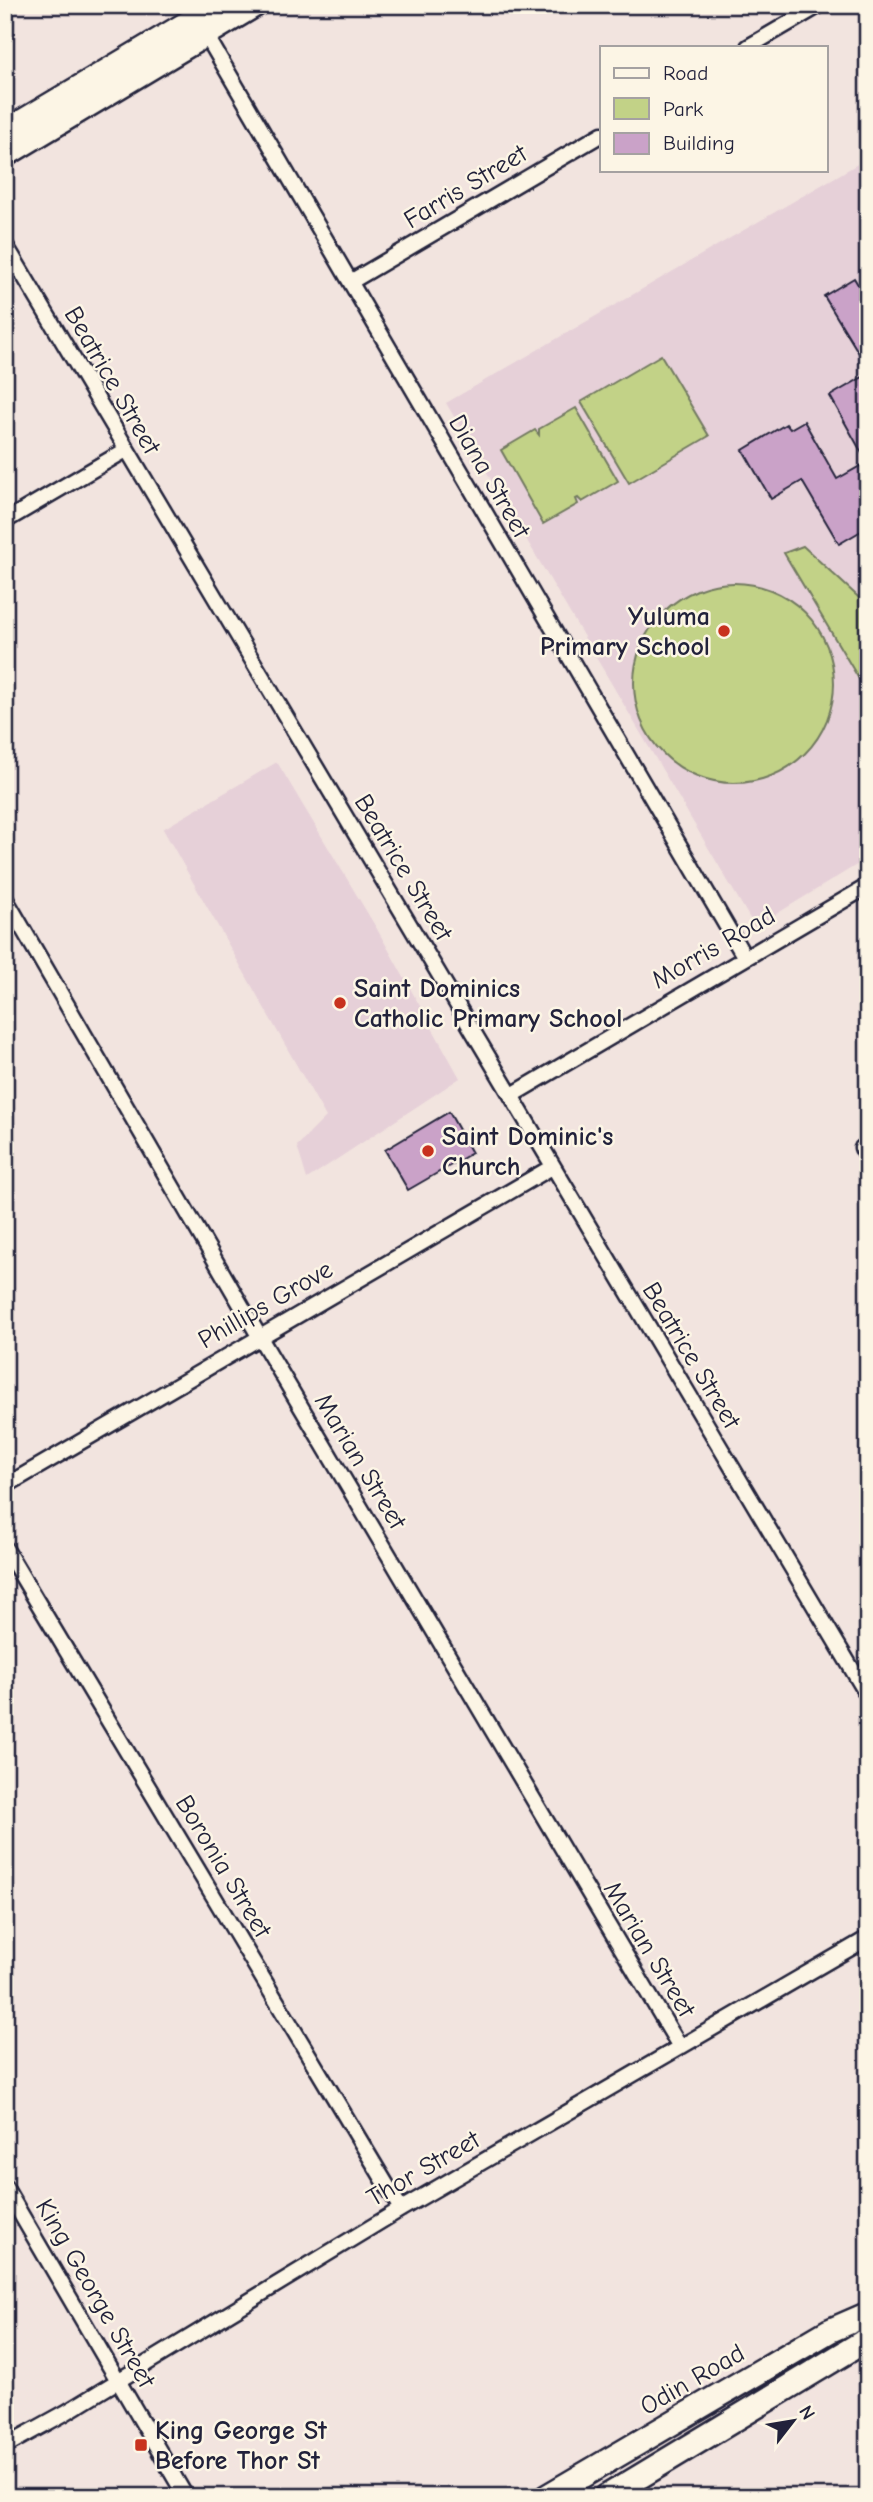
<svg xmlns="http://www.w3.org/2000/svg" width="873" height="2502" font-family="'Comic Neue',sans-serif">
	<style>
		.built { fill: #e6d0d8 }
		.green { fill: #c2d287; stroke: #727a61; stroke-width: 2 }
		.building { fill: #caa2c8; stroke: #22223b; stroke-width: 2 }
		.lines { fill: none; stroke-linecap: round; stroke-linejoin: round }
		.minor-casing { stroke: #22223b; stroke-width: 19 }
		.primary-casing { stroke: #22223b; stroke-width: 28 }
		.minor { stroke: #fcf5e5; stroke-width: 14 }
		.primary { stroke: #fcf5e5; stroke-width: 23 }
		.poi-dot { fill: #c8321e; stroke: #fcf5e5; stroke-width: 2.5 }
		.labels { text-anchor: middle; stroke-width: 5; stroke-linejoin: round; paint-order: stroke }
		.street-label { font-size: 26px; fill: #22223b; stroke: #fcf5e5 }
		.poi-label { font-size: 26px; font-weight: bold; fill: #22223b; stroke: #fcf5e5; text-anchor: start }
	</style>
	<rect width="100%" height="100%" fill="#f2e4df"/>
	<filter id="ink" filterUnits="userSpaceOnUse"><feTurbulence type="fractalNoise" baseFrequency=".0143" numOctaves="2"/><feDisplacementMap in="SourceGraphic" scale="14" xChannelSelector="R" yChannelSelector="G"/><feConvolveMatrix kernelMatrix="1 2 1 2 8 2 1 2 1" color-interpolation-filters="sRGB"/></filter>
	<g filter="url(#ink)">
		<path class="built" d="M868 158V858L755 927 446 403Z
			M277 762 377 929 460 1078 307 1179 297 1146 326 1117 163 829Z"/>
		<path class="green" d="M661 355 709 436 629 483 581 402Z
			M576 408 618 481 582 502 578 498 576 499 578 504 543 524 501 450 535 430 539 435V429Z
			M803 546 868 606V694L784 553Z
			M634 683a100 100 0 1 1 200 0a100 100 0 1 1-200 0Z"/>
		<path class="building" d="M854 278 863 293 868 290V368L824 296Z
			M868 374V527L839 544 802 481 771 499 743 450 786 424 790 429 804 421 837 479 867 462 830 396Z
			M449 1112 472 1153 408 1190 385 1150Z"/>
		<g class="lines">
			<defs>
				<path id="minor" d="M202 28 744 956
					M748 47 820 5
					M5 244 868 1696
					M352 281 602 134
					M5 521 126 450
					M5 898 259 1336 680 2047
					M512 1095 868 886
					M862 1148 868 1158
					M5 1486 552 1167
					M5 1548 401 2209
					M5 2187 186 2497
					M5 2446 65 2413 401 2209 868 1938"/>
				<path id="primary" d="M5 132 218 5
					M5 155 255 5
					M546 2497 829 2331 868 2314
					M606 2497 868 2339"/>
			</defs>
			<use href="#minor" class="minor-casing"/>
			<use href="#primary" class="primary-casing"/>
			<use href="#minor" class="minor"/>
			<use href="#primary" class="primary"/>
		</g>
	</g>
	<g class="poi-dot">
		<circle cx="724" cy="631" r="7"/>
		<circle cx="340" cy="1003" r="7"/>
		<circle cx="428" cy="1151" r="7"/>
		<rect x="134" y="2438" width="14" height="14" rx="3.5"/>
	</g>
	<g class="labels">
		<g class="street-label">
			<text transform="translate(465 186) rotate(-31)" y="9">Farris Street</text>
			<text transform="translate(113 380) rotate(60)" y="9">Beatrice Street</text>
			<text transform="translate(490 476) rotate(60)" y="9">Diana Street</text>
			<text transform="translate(404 867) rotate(59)" y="9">Beatrice Street</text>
			<text transform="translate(713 947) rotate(-30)" y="9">Morris Road</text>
			<text transform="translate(265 1304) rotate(-30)" y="9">Phillips Grove</text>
			<text transform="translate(692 1355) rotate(59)" y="9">Beatrice Street</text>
			<text transform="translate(361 1461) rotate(59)" y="9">Marian Street</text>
			<text transform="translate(224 1866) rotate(59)" y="9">Boronia Street</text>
			<text transform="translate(650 1949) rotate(59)" y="9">Marian Street</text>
			<text transform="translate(423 2168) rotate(-30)" y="9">Thor Street</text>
			<text transform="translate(96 2293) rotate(60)" y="9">King George Street</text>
			<text transform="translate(692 2379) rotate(-30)" y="9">Odin Road</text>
		</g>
		<g class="poi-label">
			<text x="710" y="625" text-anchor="end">Yuluma<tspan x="710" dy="30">Primary School</tspan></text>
			<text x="354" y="997">Saint Dominics<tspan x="354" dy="30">Catholic Primary School</tspan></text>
			<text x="442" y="1145">Saint Dominic's<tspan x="442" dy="30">Church</tspan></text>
			<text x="155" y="2439">King George St<tspan x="155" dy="30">Before Thor St</tspan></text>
		</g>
	</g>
	<rect width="873" height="2502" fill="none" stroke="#fcf5e5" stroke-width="28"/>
	<rect x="14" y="14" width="845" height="2474" fill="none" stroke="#22223b" stroke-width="2.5" filter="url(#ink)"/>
	<rect x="600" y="46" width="228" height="126" fill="#fcf5e5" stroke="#a5a1a1" stroke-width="2"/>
	<rect x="614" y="68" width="35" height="10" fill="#fcf5e5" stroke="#a5a1a1" stroke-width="2"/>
	<text x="663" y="80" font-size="21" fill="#22223b">Road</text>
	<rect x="614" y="98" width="35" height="21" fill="#c2d287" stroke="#a5a1a1" stroke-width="2"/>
	<text x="663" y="116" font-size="21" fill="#22223b">Park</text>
	<rect x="614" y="133" width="35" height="21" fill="#caa2c8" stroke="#a5a1a1" stroke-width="2"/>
	<text x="663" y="150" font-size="21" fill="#22223b">Building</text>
	<g transform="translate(793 2421) rotate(59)" stroke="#fcf5e5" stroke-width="5" paint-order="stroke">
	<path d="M0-5L12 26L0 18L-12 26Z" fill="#22223b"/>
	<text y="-10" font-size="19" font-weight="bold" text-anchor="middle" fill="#22223b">N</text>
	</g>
</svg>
